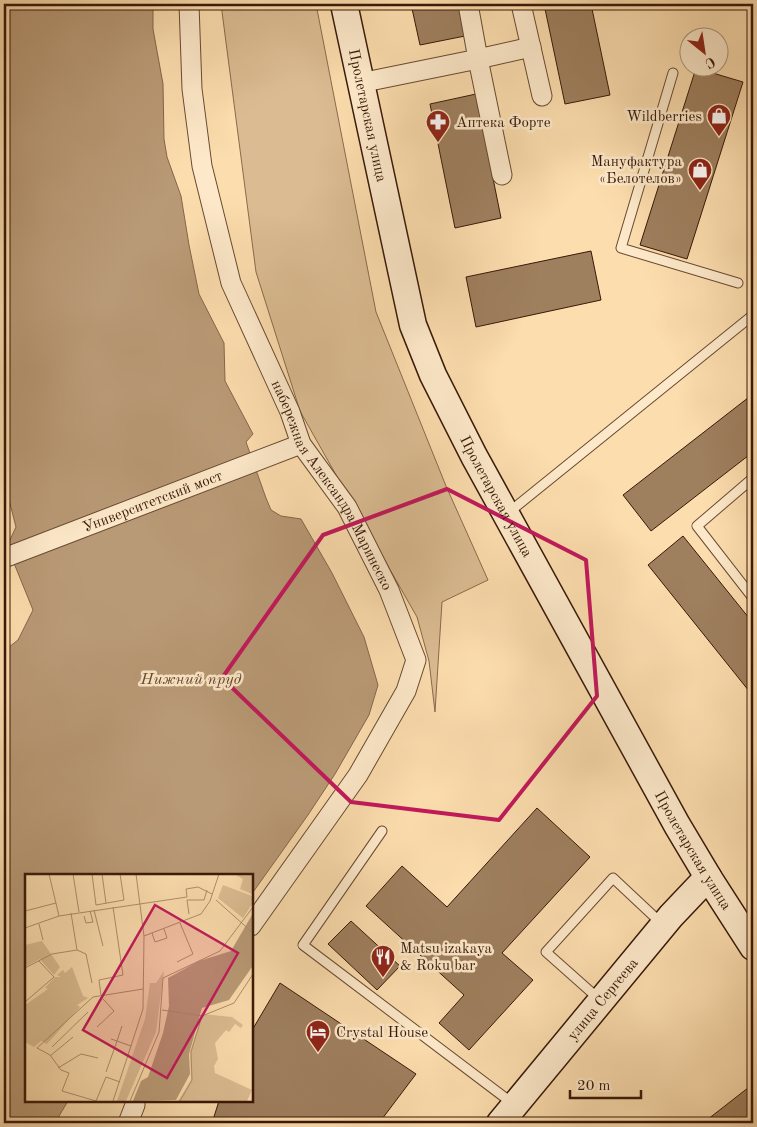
<svg xmlns="http://www.w3.org/2000/svg" width="757" height="1127" font-family="'Old Standard TT',serif">
	<style>
		.green { fill: #dbbc92; stroke: #8a6a4d }
		.water { fill: #b99a76; stroke: #85664a }
		.building { fill: #9e7f5e; stroke: #381908 }
		.lines { fill: none; stroke-linecap: round; stroke-linejoin: round }
		.lane-casing { stroke: #694a32; stroke-width: 11 }
		.street-casing { stroke: #694a32; stroke-width: 21 }
		.secondary-casing { stroke: #381908; stroke-width: 29 }
		.lane { stroke: #fde9ca; stroke-width: 9 }
		.street { stroke: #fde9ca; stroke-width: 19 }
		.secondary { stroke: #fde9ca; stroke-width: 26 }
		.marked { fill: none; stroke: #c2185b; stroke-width: 4; stroke-linejoin: round }
		.labels { text-anchor: middle; stroke-width: 5; stroke-linejoin: round; paint-order: stroke }
		.street-label { font-size: 15px; fill: #381908; stroke: #fde9ca }
		.poi-label { font-size: 15px; fill: #381908; stroke: #fde9ca; text-anchor: start }
		.water-label { font-size: 16px; font-style: italic; fill: #65462e; stroke: #fde9ca }
		.inset-road { fill: none; stroke: #ae8f6c; stroke-width: 1 }
		.view { fill: #c2185b; fill-opacity: 0.15; stroke: #c2185b; stroke-width: 2.5 }
		.inset-edge { fill: none; stroke: #381908; stroke-width: 2.5 }
	</style>
	<rect width="100%" height="100%" fill="#fcddae"/>
	<filter id="stains"><feTurbulence type="fractalNoise" baseFrequency=".004" numOctaves="4"/><feColorMatrix values="0 0 0 0 .2 0 0 0 0 .09 0 0 0 0 .02 0 0 0 .5 -.17"/></filter>
	<radialGradient id="worn" r=".72"><stop offset=".6" stop-color="#630" stop-opacity="0"/><stop offset="1" stop-color="#630" stop-opacity=".3"/></radialGradient>
	<path class="green" d="M221 4H316L376 312 446 486 488 580 442 602 435 712 429 661 417 617 340 482 300 411 256 272Z"/>
	<path class="water" d="M4 4H153V29L163 84 164 139 167 157 181 196 189 245 199 294 224 343 225 381 253 434 246 442 266 498 271 510 281 516 301 519 332 573 364 637 378 685 369 715 335 774 308 815 251 895V876H26V1101H68L59 1116 58 1123H4V651L18 640 33 610 7 546 16 527 4 480Z"/>
	<path class="building" d="M411 4H458L465 36 420 45Z
		M544 4H591L610 95 565 104Z
		M696 68 743 82 687 259 640 245Z
		M476 94 501 218 455 228 430 104Z
		M591 251 601 300 476 327 466 277Z
		M753 394V452L651 531 623 495Z
		M683 536 753 623V696L648 565Z
		M537 808 590 857 502 953 533 980 469 1050 439 1023 464 995 366 906 402 866 447 907Z
		M351 921 400 966 377 990 328 944Z
		M280 983 416 1074 379 1123H212L219 1101H251V1032Z
		M753 1084V1123H703Z"/>
	<g class="lines">
		<defs>
			<path id="lane" d="M673 73 621 248 738 283
				M753 478 697 526 753 598
				M508 513 753 315
				M382 831 303 945 512 1103
				M600 1000 546 952 613 878 661 923"/>
			<g id="street">
				<path id="s1" d="M189 4 192 89 202 166 231 283 290 412 301 444 347 507 389 590 416 660 406 691 358 775 251 926"/>
				<path d="M468 4 478 59 531 47"/>
				<path d="M521 4 542 96"/>
				<path d="M360 83 478 59 502 175"/>
				<path id="s2" d="M4 558 301 444"/>
				<path d="M128 1123 135 1105V1101"/>
			</g>
			<g id="secondary">
				<path id="s3" d="M344 4 413 325 433 375 474 456 677 825 708 877 753 947"/>
				<path id="s4" d="M500 1123 671 916 708 877"/>
			</g>
		</defs>
		<use href="#lane" class="lane-casing"/>
		<use href="#street" class="street-casing"/>
		<use href="#secondary" class="secondary-casing"/>
		<use href="#lane" class="lane"/>
		<use href="#street" class="street"/>
		<use href="#secondary" class="secondary"/>
	</g>
	<path class="marked" d="M447 489 586 560 597 696 499 820 351 802 222 678 323 535Z"/>
	<defs>
		<symbol id="shop-pin" viewBox="-11 -11 22 30"><path d="M0 17L-7.5 6A9.5 9.5 0 1 1 7.5 6Z" fill="#8f2418" stroke="#fde9ca"/><path d="M-5-2.5h2.3a2.7 3.5 0 0 1 5.4 0H5L5.5 6h-11ZM-1.5-2.5h3a1.5 2.3 0 0 0-3 0Z" fill="#fff"/></symbol>
		<symbol id="pharmacy-pin" viewBox="-11 -11 22 30"><path d="M0 17L-7.5 6A9.5 9.5 0 1 1 7.5 6Z" fill="#8f2418" stroke="#fde9ca"/><path d="M-2-6h4v4h4v4h-4v4h-4v-4h-4v-4h4Z" fill="#fff"/></symbol>
		<symbol id="restaurant-pin" viewBox="-11 -11 22 30"><path d="M0 17L-7.5 6A9.5 9.5 0 1 1 7.5 6Z" fill="#8f2418" stroke="#fde9ca"/><path d="M-5-6h1v4h1v-4h1v4h1v-4h1v5L-1.5 .5V6h-2V.5L-5-1ZM5-6V6H3V1.5H1.5Q1.5-4 5-6Z" fill="#fff"/></symbol>
		<symbol id="hotel-pin" viewBox="-11 -11 22 30"><path d="M0 17L-7.5 6A9.5 9.5 0 1 1 7.5 6Z" fill="#8f2418" stroke="#fde9ca"/><path d="M-6-4.5h1.5V1H6V5H4.5V3h-9V5H-6ZM-4 0a1.8 1.8 0 1 1 3.6 0ZM.5 0V-2.5h3Q6-2.5 6 0Z" fill="#fff"/></symbol>
	</defs>
	<g fill-rule="evenodd">
		<use href="#shop-pin" x="705" y="102" width="28" height="38"/>
		<use href="#pharmacy-pin" x="424" y="108" width="28" height="38"/>
		<use href="#shop-pin" x="686" y="156" width="28" height="38"/>
		<use href="#restaurant-pin" x="369" y="943" width="28" height="38"/>
		<use href="#hotel-pin" x="304" y="1018" width="28" height="38"/>
	</g>
	<g class="labels">
		<g class="street-label">
			<text dy="5" stroke="none"><textPath href="#s3" startOffset="114">Пролетарская улица</textPath></text>
			<text dy="5" stroke="none"><textPath href="#s1" startOffset="510">набережная Александра Маринеско</textPath></text>
			<text dy="5" stroke="none"><textPath href="#s3" startOffset="519">Пролетарская улица</textPath></text>
			<text dy="5" stroke="none"><textPath href="#s2" startOffset="159">Университетский мост</textPath></text>
			<text dy="5" stroke="none"><textPath href="#s3" startOffset="924">Пролетарская улица</textPath></text>
			<text dy="5" stroke="none"><textPath href="#s4" startOffset="161">улица Сергеева</textPath></text>
		</g>
		<g class="poi-label">
			<text x="702" y="121" text-anchor="end">Wildberries</text>
			<text x="456" y="127">Аптека Форте</text>
			<text x="682" y="166" text-anchor="end">Мануфактура<tspan x="682" dy="17">«Белотелов»</tspan></text>
			<text x="400" y="953">Matsu izakaya<tspan x="400" dy="17">&amp; Roku bar</tspan></text>
			<text x="336" y="1037">Crystal House</text>
		</g>
		<g class="water-label">
			<text x="191" y="684">Нижний пруд</text>
		</g>
	</g>
	<g transform="translate(25 874)">
		<rect width="228" height="228" fill="#fcddae"/>
		<path d="M209 0H227V20L215 15 218 5ZM198 11 227 22V30L218 44 193 24ZM17 67 35 93 29 101 15 85 0 93V71ZM47 93 58 122 63 124 52 131 55 133 22 170 16 167 9 173 0 168V131L23 115 20 114 30 103H36L32 101 38 96 40 99ZM139 97 131 158 101 227H92L120 145 125 109H131ZM177 140 207 143 218 151 216 154 210 150 204 158 201 156 190 169 193 185 189 192 190 199 227 216 222 227H153L166 206 165 178Z" fill="#dbbc92"/>
		<path d="M227 41V93L204 126 177 134 164 180 165 200 151 226 108 227 116 207 123 203 138 159 144 132 143 104 174 87 206 77Z" fill="#b99a76"/>
		<path class="inset-road" d="M24 0 34 42M48 0 54 38M67 0 71 31 99 26 95 0M77 0 81 29M162 23 161 15 173 13 187 20M191 26 228 59M69 36 78 72M0 37 31 29M164 40 162 26H179L182 16M59 42 61 49 68 48 65 37M14 50 18 66M0 54 34 42 162 23M127 59 130 68 142 64 139 55M119 62 176 40 185 27 194 0M52 76 61 80 67 109M152 88 168 80 155 49M0 94 27 80 52 76 46 39M76 121 74 106 98 101 88 33M0 128 29 103 14 87M137 136 177 142M97 152 92 167 106 172M72 153 89 137 78 125M27 173 63 138M25 182 48 163M33 194 56 180 73 184M81 198 92 167 86 165M95 208 81 203 71 227 37 217 44 199 36 196 25 181 12 174 68 123 118 115M88 227 118 135 119 62 111 0M105 227 134 158 138 104 195 77 228 33M155 227 167 206 166 178 177 142 209 129 228 100"/>
		<path class="view" d="M130 31 213 79 142 204 58 156Z"/>
		<rect width="228" height="228" class="inset-edge"/>
	</g>
	<rect width="757" height="1127" fill="none" stroke="#fcddae" stroke-width="20"/>
	<rect x="5" y="5" width="747" height="1117" fill="none" stroke="#381908" stroke-width="2.5"/>
	<rect x="10" y="10" width="737" height="1107" fill="none" stroke="#381908"/>
	<g transform="translate(704 52) rotate(150)"><circle r="24" fill="#fde9ca" stroke="#ae967c"/>
	<path d="M0-4L9 19L0 12L-9 19Z" fill="#8f2418"/>
	<text y="-8" font-size="14" font-weight="bold" text-anchor="middle" fill="#381908">С</text>
	</g>
	<path d="M570 1090v8h71v-8" fill="none" stroke="#381908" stroke-width="2.5"/>
	<text x="577" y="1090" font-size="15" fill="#381908" stroke="#fde9ca" stroke-width="4" paint-order="stroke">20 m</text>
	<rect width="100%" height="100%" filter="url(#stains)"/>
	<rect width="100%" height="100%" fill="url(#worn)"/>
</svg>
